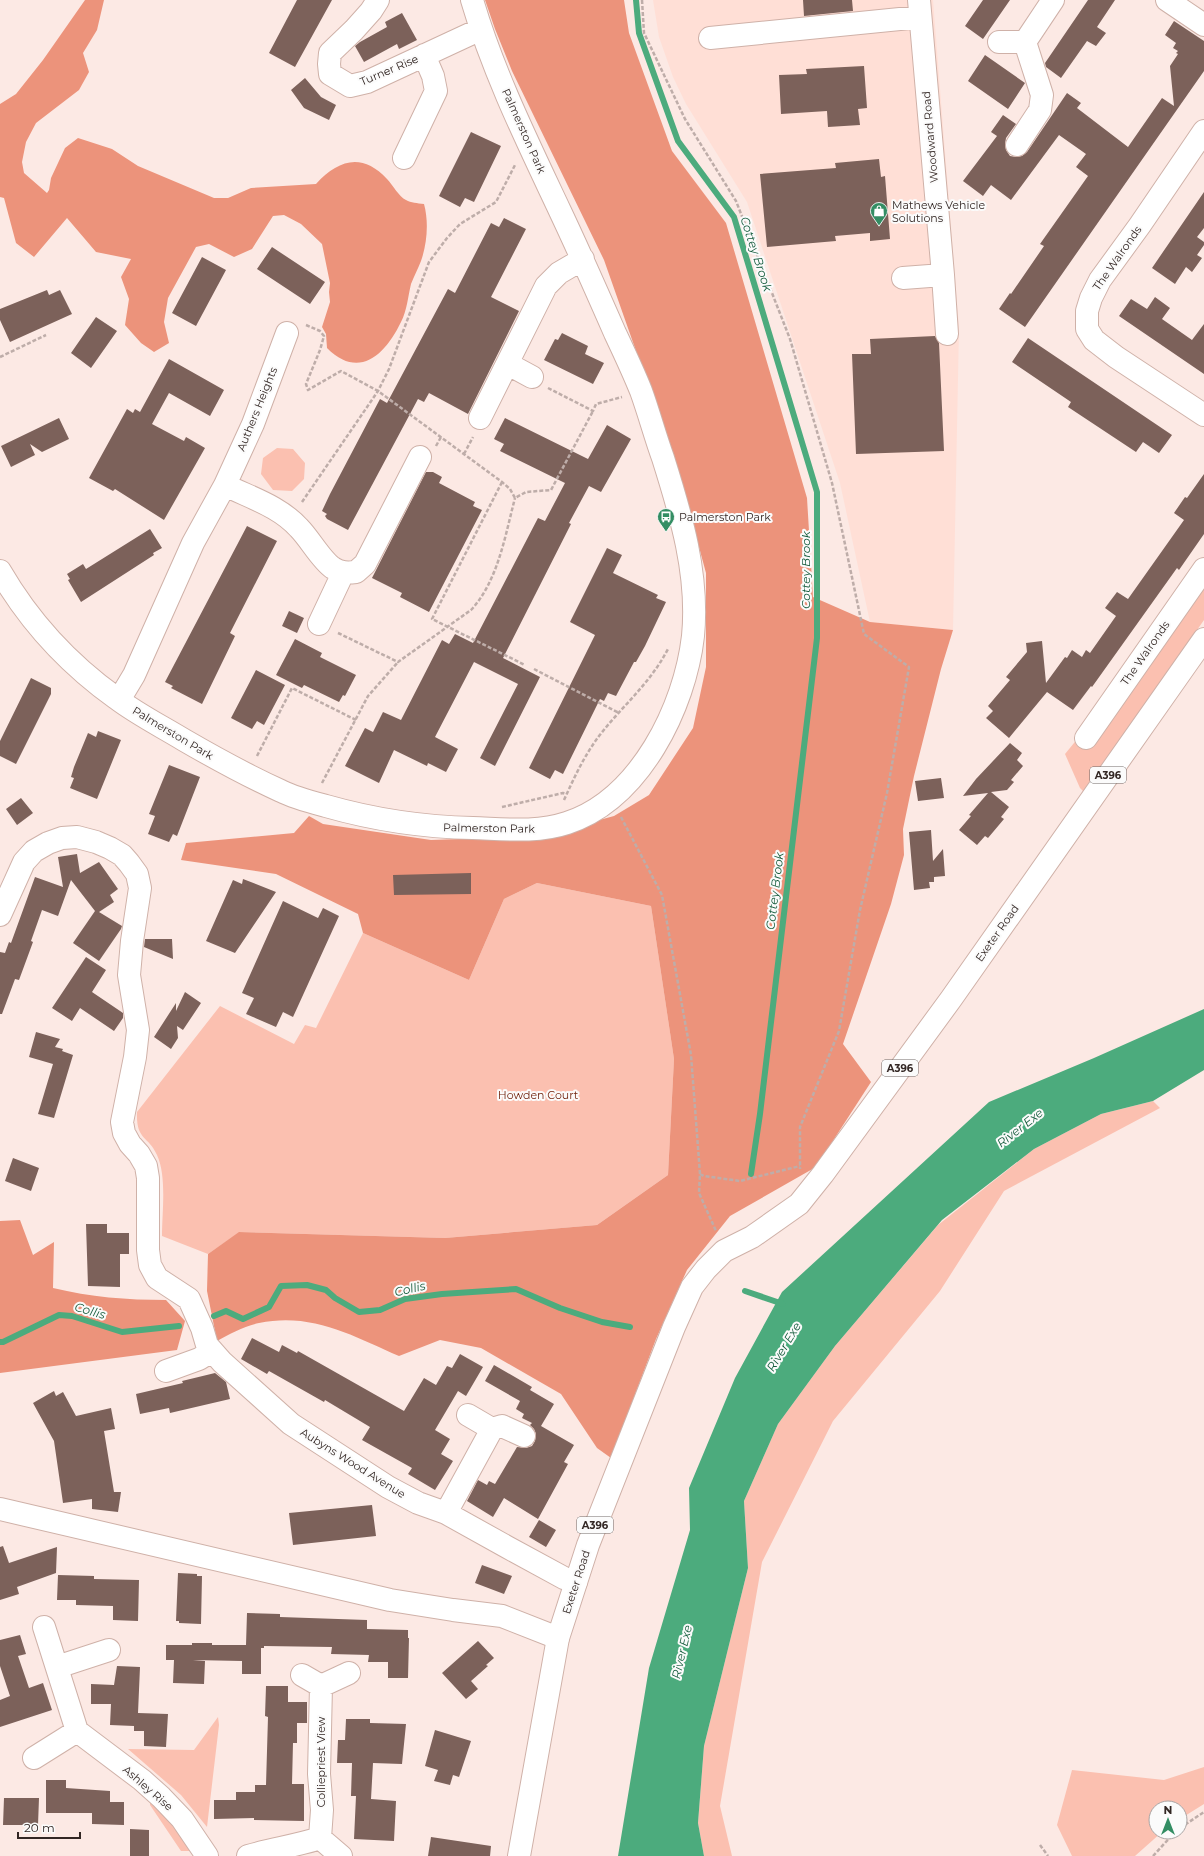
<svg xmlns="http://www.w3.org/2000/svg" width="1204" height="1856" font-family="Montserrat,sans-serif">
	<style>
		.built { fill: #ffdfd6 }
		.green { fill: #fbc0b0 }
		.forest { fill: #ec937b }
		.water { fill: #4cab7d }
		.lines { fill: none; stroke-linecap: round; stroke-linejoin: round }
		.stream { stroke: #4cab7d; stroke-width: 6 }
		.building { fill: #7c615a }
		.minor-casing { stroke: #cfb1a8; stroke-width: 24 }
		.major-casing { stroke: #cfb1a8; stroke-width: 24 }
		.path { stroke: #beada9; stroke-width: 2.5; stroke-dasharray: 4 2; stroke-linecap: butt }
		.minor { stroke: #fff; stroke-width: 22 }
		.major { stroke: #fff; stroke-width: 22 }
		.labels { text-anchor: middle; stroke-width: 4; stroke-linejoin: round; paint-order: stroke }
		.shield { fill: #fbfbfb; stroke: #6e6664; stroke-width: 1 }
		.shield-label { font-size: 10px; font-weight: bold; fill: #322623 }
		.street-label { font-size: 11px; fill: #322623; stroke: #fbfbfb }
		.poi-label { font-size: 11px; fill: #322623; stroke: #fbfbfb; text-anchor: start }
		.park-label { font-size: 11px; fill: #73250f; stroke: #fbfbfb }
		.water-label { font-size: 12px; font-style: italic; fill: #155c3d; stroke: #fbfbfb }
	</style>
	<rect width="100%" height="100%" fill="#fce9e4"/>
	<path class="built" d="M653 0H933L959 328 953 630 870 622 840 483 747 202 686 104 673 77 659 37Z"/>
	<path class="green" d="M277 448 293 449 305 463 304 479 292 491 273 490 261 474 263 458Z
		M1204 584V620L1084 792 1080 788 1065 754Z
		M537 883 651 906 674 1059 668 1175 597 1225 445 1238 240 1232 208 1254 162 1236C162 1212 167 1177 157 1155 148 1135 136 1141 137 1112L220 1006 294 1044 305 1025 316 1028 363 933 469 980 504 899Z
		M1153 1101 1160 1108 1004 1191 940 1291 833 1421 762 1562 720 1806 732 1856H704L698 1823 704 1746 748 1568 744 1501 778 1424 835 1346 938 1225 1034 1149 1101 1114Z
		M218 1717 219 1725 207 1827 181 1795 128 1749 194 1750Z
		M1204 1767V1804L1180 1819V1808H1156V1832H1162L1135 1856H1072L1057 1825 1072 1770 1164 1780Z
		M150 1799 159 1807 193 1851H181L150 1805Z"/>
	<path class="forest" d="M85 0H104L97 30 83 53 89 72 79 90 36 123 26 142 22 162 24 173 47 193 49 190 51 178 65 148 78 138 112 149 138 166 214 198H228L251 188 316 184C338 160 362 152 387 179 393 185 399 197 406 200 411 203 417 203 424 204 429 222 427 244 421 261 418 269 414 276 411 284 408 296 407 311 401 322 385 355 359 380 327 348L326 334 322 327 330 302 329 292 330 283 322 244 301 224 284 215 273 216 252 249 234 257 209 244 196 247 168 298 164 322 169 343 154 352 141 343 125 325 129 299 121 277 131 259 96 252 67 218 34 257 16 243 4 198 0 197V104L16 94 43 60Z
		M485 0H624L629 33 672 151 726 223 807 498 813 597 870 622 953 630 941 669 914 776 903 829 904 855 891 904 843 1044 871 1082 816 1167 730 1216 687 1270 656 1339 611 1458 597 1448 561 1394 481 1348 440 1340 399 1356C353 1336 312 1312 259 1323 244 1326 230 1334 217 1341L207 1291 208 1254 239 1232 445 1238 597 1225 668 1175 674 1059 651 906 537 883 504 899 469 980 363 933 358 914 276 874 181 860 186 843 294 833 309 816 323 824 431 840 541 836 614 816 649 795 693 728 706 667V573L679 473 604 260 512 71 495 29Z
		M20 1220 33 1255 54 1242 53 1288C90 1297 127 1300 166 1300L185 1321 177 1350 0 1373V1221Z"/>
	<path class="water" d="M1204 1009V1070L1153 1101 1101 1114 1034 1149 942 1220 835 1346 778 1424 744 1501 748 1568 704 1746 698 1823 704 1856H618L649 1668 690 1530 689 1488 735 1378 782 1292 989 1102 1094 1058Z"/>
	<g class="lines">
		<path class="stream" d="M636 0 639 33 678 141 734 217 817 492V638L760 1114 751 1174
			M745 1291 783 1304
			M214 1316 226 1311 243 1319 269 1307 281 1286 307 1285 326 1290 335 1298 359 1312 380 1310 405 1299 442 1294 516 1289 560 1308 602 1322 630 1327
			M0 1342H3L59 1315 72 1316 122 1332 179 1326"/>
	</g>
	<path class="building" d="M297 0H332L295 67 269 53Z
		M803 0H852L853 11 804 16Z
		M983 0H1010L983 39 965 26Z
		M1088 0H1115L1097 27 1106 33 1096 46 1087 41 1061 78 1046 67 1045 63Z
		M402 13 417 40 399 49 397 44 364 62 355 46 360 42 387 27 385 22Z
		M1174 21 1204 41V71L1025 327 999 309 1010 293 1011 294 1044 246 1040 244 1088 176 1076 167 1086 154 1059 135 1011 200 991 185 983 196 963 181 997 136 991 132 1003 115 1016 124 1006 138 1005 144 1006 150 1010 156 1016 157 1022 156 1027 152 1067 93 1081 103 1077 108 1128 147 1162 98 1174 106 1170 66 1178 54 1176 53 1178 51 1173 48 1176 43 1165 35Z
		M985 55 1025 83 1008 109 968 81Z
		M864 66 867 108 858 109 860 125 828 127 827 111 781 114 779 75 807 74 806 69Z
		M305 78 321 97 336 105 329 120 304 108 291 90Z
		M471 132 501 146 474 202 465 198 460 207 439 196Z
		M879 159 881 177 885 176 890 239 870 241V233L835 236 836 241 767 247 760 174 836 168 835 163Z
		M1204 192V228L1197 237 1204 242V245L1197 255 1202 258 1192 272 1186 267 1175 284 1152 268Z
		M504 218 526 229 491 297 519 311 468 414 429 393 424 402 418 399 348 530 327 519 325 516 327 514 322 511 330 494 380 399 387 403 448 289 455 293 491 223 499 227Z
		M272 247 325 282 310 304 257 269Z
		M202 257 226 270 196 326 172 313Z
		M47 290 49 295 60 290 72 314 10 342 0 320V309Z
		M1155 297 1170 308 1162 319 1192 340 1204 324V374L1119 316 1131 299 1147 309Z
		M96 317 117 331 91 368 71 353Z
		M562 333 588 346 585 354 604 363 593 384 544 360 555 339 558 340Z
		M935 336 939 343 944 451 856 454 852 354H871L870 339Z
		M1028 338 1172 435 1159 453 1143 442 1136 452 1068 407 1071 402 1012 362Z
		M169 359 224 390 210 416 169 393 152 424 184 441 186 437 205 448 164 520 115 489 113 491 89 478 127 409 133 413 135 409 140 412Z
		M59 418 69 439 42 452 30 444 35 455 11 467 1 446Z
		M505 418 588 459 607 425 631 439 601 492 589 486 569 523 571 524 503 658 540 677 495 766 480 758 518 684 474 662 435 737 458 749 446 772 428 763 427 766 394 750 379 783 345 766 365 728 373 732 383 712 401 720 442 640 449 644 455 634 473 643 538 518 545 521 565 483 500 451 504 444 494 439Z
		M426 472H433L442 477 439 483 475 502 473 506 482 510 429 612 400 597 402 593 372 578Z
		M1204 474V534L1179 570 1177 568 1092 687 1091 686 1073 710 1047 692 1009 738 986 718 993 711 988 706 1010 680 1006 677 1027 652 1026 643 1042 641 1046 683 1065 657 1067 658 1072 650 1082 657 1086 650 1090 653 1116 616 1105 608 1117 592 1128 599 1184 520 1174 513 1185 497 1187 498Z
		M247 526 277 541 230 633 235 636 202 704 171 688 173 686 165 682Z
		M150 529 162 548 153 553 154 555 81 602 68 580 70 579 67 574 83 564 86 569Z
		M607 548 622 555 613 573 658 595 656 598 666 602 645 646 636 662H634L616 696 608 693 604 701 600 699 563 774 555 770 550 779 529 768 595 635 570 622Z
		M289 611 304 618 297 633 282 626Z
		M295 639 322 653 320 657 356 675 345 696 343 695 339 702 304 685 302 688 276 675Z
		M256 670 285 685 264 725 257 721 252 729 231 718Z
		M31 678 51 688V694L16 764 0 756V741Z
		M98 731 121 740 97 799 70 788 74 778 71 777 74 767 88 733 96 737Z
		M1010 743 1022 753 1017 760 1023 766 1011 780 1014 782 1007 790 991 792 1009 807 1001 817 1004 819 988 838 985 836 977 845 959 830 971 816 969 815 988 793 963 796 976 779Z
		M169 765 200 777 177 836 173 834 169 842 148 834 155 816 149 814Z
		M941 778 944 798 918 801 915 781Z
		M21 798 33 813 17 825 6 809Z
		M931 830 933 861 943 849 945 876 934 877V882H929L930 888 914 890 909 832Z
		M77 854 80 873 99 862 118 889 110 895 114 902 99 912 122 926 121 929 99 961 73 943 95 911 71 880 58 916 42 910 31 941 33 942 19 980 15 979 2 1014H0V952L5 953 9 942 11 943 35 877 63 887 58 857Z
		M471 873V894L394 895 393 875Z
		M243 879 276 892 235 953 206 941 233 880 242 884Z
		M283 901 318 918 323 908 339 916 293 1017 283 1012 276 1027 246 1014 254 998 242 993Z
		M145 939H172L173 959 144 947Z
		M86 957 106 970 92 992 123 1013V1018L114 1031 80 1008 72 1021 52 1008Z
		M185 992 201 1003 183 1030 177 1026 178 1038 171 1049 154 1037 176 1003V1011Z
		M36 1032 60 1039 55 1047 63 1049 62 1051 73 1055 54 1118 38 1114 53 1064 29 1057Z
		M13 1158 39 1168 31 1191 5 1181Z
		M86 1224H107V1233H129V1254H120V1287L88 1286Z
		M252 1338 279 1352 282 1345 297 1353 298 1351 404 1411 424 1378 436 1385 447 1366 452 1368 460 1354 483 1367 466 1396 458 1391 435 1430 450 1439 441 1454 453 1461 435 1490 408 1474 412 1468 362 1440 370 1427 325 1400 324 1402 269 1371 267 1374 241 1359Z
		M494 1365 532 1387 530 1390 554 1404 541 1426 574 1445 564 1462 568 1464 538 1519 504 1498 493 1517 467 1501 478 1480 487 1485 489 1481 495 1484 517 1447 526 1448 532 1446 535 1441 536 1434 534 1429 530 1425 532 1423 522 1418 524 1414 516 1409 520 1401 485 1381Z
		M215 1373 226 1382 230 1399 170 1413 169 1408 140 1414 136 1394 183 1383 182 1381Z
		M54 1391 56 1396 63 1392 76 1416 111 1408 115 1429 104 1431 114 1492H121L118 1512 92 1509V1499L63 1503 54 1441 33 1403Z
		M372 1505 376 1536 293 1545 289 1513Z
		M539 1520 556 1530 546 1547 529 1537Z
		M3 1546 9 1563 57 1547 56 1573 17 1587 19 1594 0 1600V1547Z
		M482 1565 512 1576 504 1594 475 1583Z
		M178 1573 197 1574V1576H202L201 1624 179 1623V1621H176Z
		M58 1575 94 1576V1579L139 1580 138 1621 113 1620V1606L76 1605V1600H57Z
		M247 1613 280 1614V1617L367 1620V1629L408 1630V1638H409L408 1678H388V1662H368L369 1655 331 1654 332 1647 264 1646V1648H261V1674H242V1661L193 1660 205 1661 204 1684 173 1683 174 1660H166V1645H192V1643H212V1645H246Z
		M20 1635 26 1654 18 1656 29 1688 43 1683 52 1710 0 1727V1700L10 1696 0 1666V1640Z
		M478 1641 494 1658 486 1665 488 1666 471 1681 478 1689 466 1699 442 1673Z
		M117 1666 140 1667 138 1713 168 1714 166 1747 144 1746V1731H134V1726L110 1725 111 1704H91V1684L114 1685Z
		M266 1686H288V1702H307V1723H297V1743H293L292 1784H304V1821L254 1820V1818L214 1819V1800H236V1792H255V1785H266L268 1717 265 1716Z
		M346 1719H370V1723L406 1724 402 1764 373 1763 371 1799 396 1801 394 1841 354 1839 356 1796H351L352 1763H337L338 1740H345Z
		M435 1730 471 1741 459 1777 453 1775 450 1785 434 1781 438 1770 425 1766Z
		M46 1780H66V1788L110 1791V1802H124V1825L92 1824V1813H46Z
		M4 1798H39L38 1825H3Z
		M130 1829 149 1830V1856H130Z
		M431 1837 491 1846 490 1856H428Z"/>
	<g class="lines">
		<defs>
			<path id="minor" d="M378 0 371 11 354 30 330 53 329 64 330 74 350 86 367 82 481 29
				M919 0 943 275 947 334
				M1167 0 1204 25
				M710 38 920 17
				M999 42H1025
				M1204 131 1140 225 1100 280 1091 298 1087 311V329L1094 340 1116 357 1204 415
				M1017 145 1040 110 1042 95 1025 42 1053 0
				M404 158 436 91 433 76 424 55
				M903 278 943 275
				M287 333 253 424 225 485C251 498 279 506 299 528 310 539 321 560 333 568 341 573 347 573 356 572L365 564 420 457
				M508 364 532 377
				M480 418 546 286 559 273 583 259
				M0 571C29 621 70 665 116 698 137 714 161 726 184 740 215 758 248 776 281 791 295 798 311 802 326 806 375 820 423 827 473 828 504 829 537 833 567 823 640 799 685 707 693 636 699 575 681 515 663 458 655 436 649 413 641 391 633 371 624 352 615 333 597 292 579 251 560 211 528 143 493 72 472 0
				M319 624 343 573
				M119 700 134 675 193 543 225 485
				M1086 738 1204 569
				M0 915 24 862 34 851 48 843 62 838 77 837 96 842 110 848 122 855 129 863 137 874 140 888 132 941 129 975 138 1030 135 1057 122 1122 124 1133 130 1144 139 1154 146 1166 148 1178V1250L150 1265 157 1278 189 1299 202 1328 207 1345 222 1362 291 1424 388 1487 418 1503 446 1513 507 1547 564 1578 576 1582
				M166 1371 199 1359 212 1351
				M468 1415 492 1429 502 1426 524 1436
				M0 1509 390 1600 453 1610 502 1616 558 1638
				M446 1513 492 1429
				M44 1627 77 1731 142 1780 161 1797 182 1819 207 1856
				M57 1667 109 1650
				M302 1675 321 1686 349 1673
				M34 1758 77 1731
				M320 1838 341 1856
				M248 1856C271 1849 296 1846 320 1838L322 1810 319 1774 321 1686"/>
			<path id="major" d="M519 1856 558 1638 588 1545 674 1327 692 1287 706 1269 724 1251 752 1237 799 1204 823 1174 951 999 1204 639"/>
		</defs>
		<use href="#minor" class="minor-casing"/>
		<use href="#major" class="major-casing"/>
		<path class="path" d="M642 0 644 33 685 119 736 201 790 339 832 483 864 634 909 667 887 793 860 910 839 1031 800 1127V1169
			M306 325 320 331 324 336 320 350 306 384 308 390 341 371 378 391 502 482 510 489 515 498 526 492 551 490 593 411
			M0 357 46 335
			M548 388 593 411 596 404 622 397
			M436 446 441 437
			M464 454 473 437
			M502 482 432 619 525 665
			M302 502 378 391 389 369 429 262 447 238 460 224 496 202 515 165
			M338 633 398 662 471 610C498 581 505 536 515 498
			M534 669 619 713
			M257 756 292 688 356 720
			M322 783 368 696 398 662
			M564 800C574 778 584 756 599 736 623 705 649 685 668 649
			M502 807 563 793 566 794
			M621 817 662 895 691 1055 700 1174 699 1193 716 1231
			M700 1174 704 1176 740 1181 800 1166
			M1180 1828 1204 1812
			M1040 1845 1048 1856
			M1153 1856 1175 1832"/>
		<use href="#minor" class="minor"/>
		<use href="#major" class="major"/>
	</g>
	<defs>
		<symbol id="shop-pin" viewBox="-11 -11 22 30"><path d="M0 17L-7.5 6A9.5 9.5 0 1 1 7.5 6Z" fill="#338d63" stroke="#fbfbfb"/><path d="M-5-2.5h2.3a2.7 3.5 0 0 1 5.4 0H5L5.5 6h-11ZM-1.5-2.5h3a1.5 2.3 0 0 0-3 0Z" fill="#fff"/></symbol>
		<symbol id="bus-pin" viewBox="-11 -11 22 30"><path d="M0 17L-7.5 6A9.5 9.5 0 1 1 7.5 6Z" fill="#338d63" stroke="#fbfbfb"/><path d="M-5-6H5V4H4V6H2V4H-2V6H-4V4H-5ZM-3.5-4V0h7V-4ZM-3.5 1.2v1.5H-2V1.2ZM2 1.2v1.5H3.5V1.2Z" fill="#fff"/></symbol>
	</defs>
	<g fill-rule="evenodd">
		<use href="#shop-pin" x="869" y="201" width="20" height="27"/>
		<use href="#bus-pin" x="656" y="507" width="20" height="27"/>
	</g>
	<g class="labels">
		<g class="shield">
			<rect x="1090" y="767" width="36" height="16" rx="3"/>
			<rect x="882" y="1060" width="36" height="16" rx="3"/>
			<rect x="577" y="1517" width="36" height="16" rx="3"/>
		</g>
		<g class="shield-label">
			<text x="1108" y="779">A396</text>
			<text x="900" y="1072">A396</text>
			<text x="595" y="1529">A396</text>
		</g>
		<g class="street-label">
			<text transform="translate(389 70) rotate(-23)" y="4">Turner Rise</text>
			<text transform="translate(524 131) rotate(66)" y="4">Palmerston Park</text>
			<text transform="translate(930 137) rotate(-95)" y="4">Woodward Road</text>
			<text transform="translate(1117 258) rotate(-55)" y="4">The Walronds</text>
			<text transform="translate(257 409) rotate(-68)" y="4">Authers Heights</text>
			<text transform="translate(1145 653) rotate(-55)" y="4">The Walronds</text>
			<text transform="translate(173 733) rotate(31)" y="4">Palmerston Park</text>
			<text transform="translate(489 828) rotate(1)" y="4">Palmerston Park</text>
			<text transform="translate(997 933) rotate(-55)" y="4">Exeter Road</text>
			<text transform="translate(353 1463) rotate(32)" y="4">Aubyns Wood Avenue</text>
			<text transform="translate(576 1582) rotate(-72)" y="4">Exeter Road</text>
			<text transform="translate(321 1762) rotate(-90)" y="4">Colliepriest View</text>
			<text transform="translate(148 1788) rotate(41)" y="4">Ashley Rise</text>
		</g>
		<g class="poi-label">
			<text x="892" y="209">Mathews Vehicle<tspan x="892" dy="13">Solutions</tspan></text>
			<text x="679" y="521">Palmerston Park</text>
		</g>
		<g class="park-label">
			<text x="538" y="1099">Howden Court</text>
		</g>
		<g class="water-label">
			<text transform="translate(756 254) rotate(72)" y="4">Cottey Brook</text>
			<text transform="translate(806 570) rotate(-90)" y="4">Cottey Brook</text>
			<text transform="translate(775 891) rotate(-83)" y="4">Cottey Brook</text>
			<text transform="translate(1020 1128) rotate(-38)" y="4">River Exe</text>
			<text transform="translate(410 1289) rotate(-13)" y="4">Collis</text>
			<text transform="translate(90 1311) rotate(16)" y="4">Collis</text>
			<text transform="translate(784 1347) rotate(-59)" y="4">River Exe</text>
			<text transform="translate(682 1652) rotate(-77)" y="4">River Exe</text>
		</g>
	</g>
	<g transform="translate(1168 1820)"><circle r="19" fill="#fbfbfb" stroke="#aba6a5"/>
	<path d="M0-3L7 15L0 10L-7 15Z" fill="#338d63"/>
	<text y="-6" font-size="11" font-weight="bold" text-anchor="middle" fill="#322623">N</text>
	</g>
	<path d="M18 1832v6h62v-6" fill="none" stroke="#322623" stroke-width="2"/>
	<text x="24" y="1832" font-size="12" fill="#322623" stroke="#fbfbfb" stroke-width="3" paint-order="stroke">20 m</text>
</svg>
